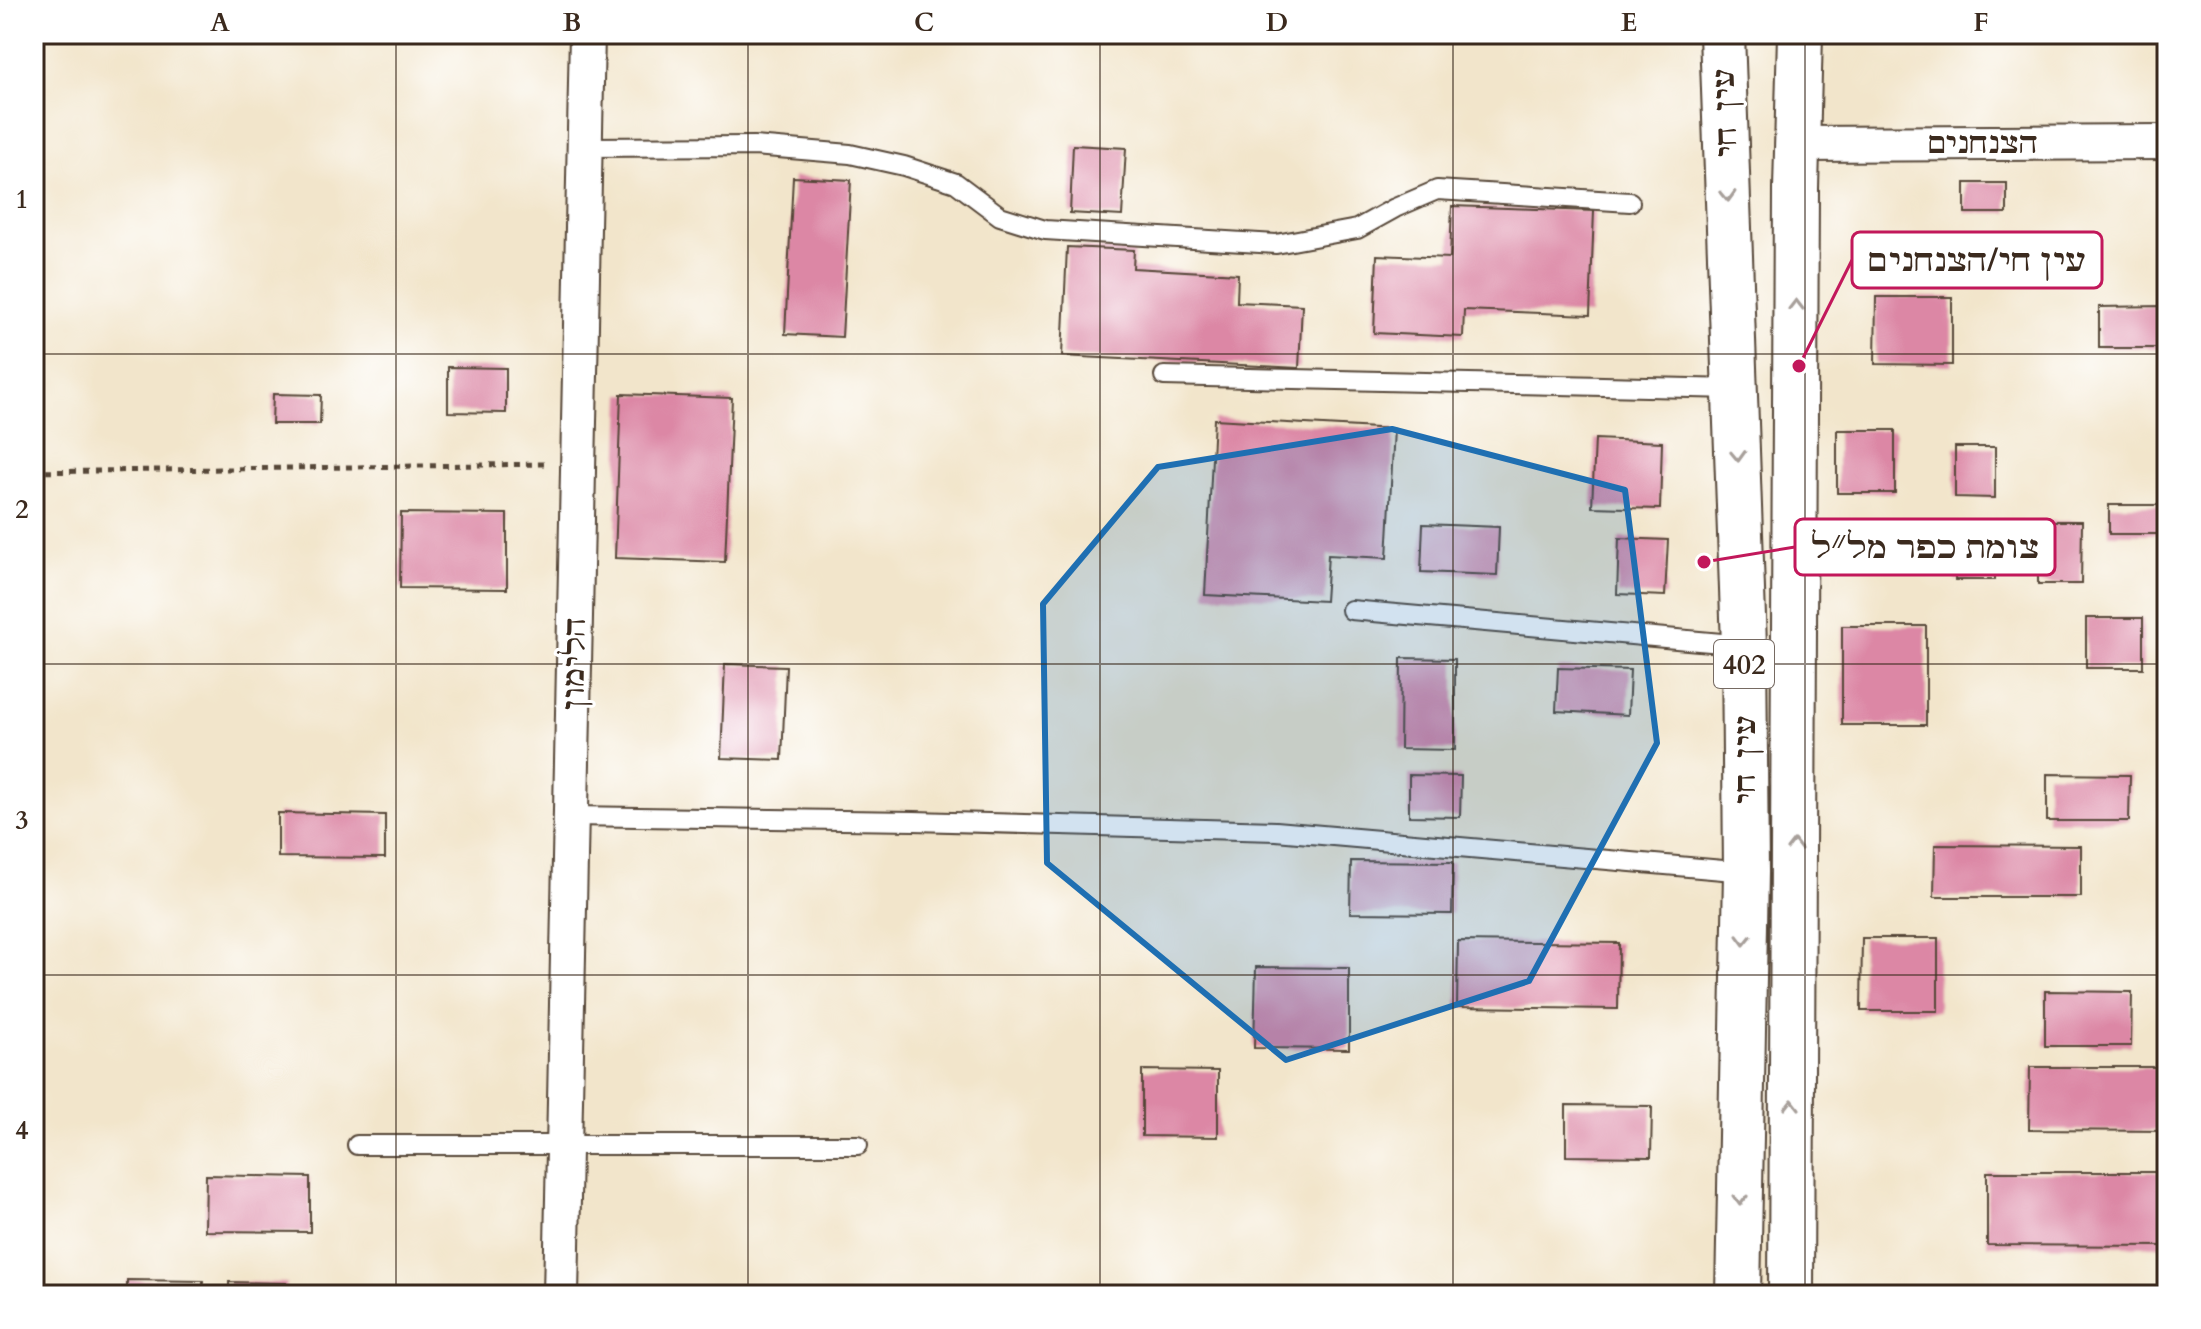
<svg xmlns="http://www.w3.org/2000/svg" width="2201" height="1329" font-family="Cardo,'Frank Ruhl Libre',serif">
	<style>
		.building { fill: #dc87a5 }
		.lines { fill: none; stroke-linecap: round; stroke-linejoin: round }
		.lane-casing { stroke: #564638; stroke-width: 22 }
		.street-casing { stroke: #564638; stroke-width: 38 }
		.primary-casing { stroke: #564638; stroke-width: 48 }
		.path { stroke: #564638; stroke-width: 5; stroke-dasharray: 6 6; stroke-linecap: butt }
		.lane { stroke: #fff; stroke-width: 18 }
		.street { stroke: #fff; stroke-width: 34 }
		.primary { stroke: #fff; stroke-width: 44 }
		.oneway { stroke: #a79f9a }
		.marked { fill: #1f6fb2; fill-opacity: 0.2; stroke: #1f6fb2; stroke-width: 6; stroke-linejoin: round }
		.grid { fill: none; stroke: #3b2a1e; stroke-width: 2; stroke-opacity: 0.55 }
		.labels { text-anchor: middle; stroke-width: 6; stroke-linejoin: round; paint-order: stroke }
		.shield { fill: #fff; stroke: #766a62; stroke-width: 2 }
		.shield-label { font-size: 28px; font-weight: bold; fill: #3b2a1e }
		.street-label { font-size: 30px; fill: #3b2a1e; stroke: #fff }
		.leader { fill: none; stroke: #c2185b; stroke-width: 3 }
		.callout-dot { fill: #c2185b; stroke: #fff; stroke-width: 3 }
		.callout { fill: #fff; stroke: #c2185b; stroke-width: 3 }
		.callout-label { font-size: 32px; text-anchor: middle; font-weight: bold; fill: #3b2a1e }
		.neatline { fill: none; stroke: #3b2a1e; stroke-width: 3 }
		.grid-label { font-size: 26px; text-anchor: middle; font-weight: bold; fill: #3b2a1e }
	</style>
	<rect width="100%" height="100%" fill="#fff"/>
	<filter id="ink" filterUnits="userSpaceOnUse"><feTurbulence type="fractalNoise" baseFrequency=".0125" numOctaves="2"/><feDisplacementMap in="SourceGraphic" scale="16" xChannelSelector="R" yChannelSelector="G"/><feConvolveMatrix kernelMatrix="1 2 1 2 8 2 1 2 1" color-interpolation-filters="sRGB"/></filter>
	<filter id="wash" filterUnits="userSpaceOnUse"><feTurbulence type="fractalNoise" baseFrequency=".006" numOctaves="4" result="noise"/><feDisplacementMap in="SourceGraphic" scale="32" xChannelSelector="R" yChannelSelector="G"/><feGaussianBlur stdDeviation="1.8" result="paint"/><feColorMatrix in="noise" values="0 0 0 0 0 0 0 0 0 0 0 0 0 0 0 0 0 1.4 0 .05"/><feComposite in="paint" operator="in"/></filter>
	<g filter="url(#wash)">
		<rect width="100%" height="100%" fill="#f2e5cb"/>
		<g id="blocks">
			<path class="building" d="M1073 145 1126 148 1122 216 1070 213Z
				M793 177 851 180 842 337 785 334Z
				M1965 183H2007V213H1965Z
				M1452 206 1594 211 1590 315 1464 310 1463 337 1374 333 1377 255 1450 258Z
				M1067 247 1134 250 1133 268 1238 274 1237 302 1302 305 1299 368 1062 356Z
				M1876 297H1952V365L1875 364Z
				M2163 306V348H2099V307Z
				M448 367 506 368V413L448 412Z
				M273 394 321 395 320 424H272Z
				M621 394 732 398 725 562 615 558Z
				M1214 419 1394 429 1387 558 1328 555 1325 601 1205 595Z
				M1837 430H1895V493H1837Z
				M1595 439 1662 442 1660 509 1592 507Z
				M1955 447H1995V498L1955 497Z
				M2109 505H2160V534H2109Z
				M401 513 507 514V589L400 588Z
				M2038 521H2082L2081 584H2038Z
				M1423 524 1499 527 1497 575 1421 572Z
				M1955 525 1995 526V580H1955Z
				M1619 538 1668 540 1665 596 1617 594Z
				M2086 618H2143V668H2086Z
				M1842 626H1926V725H1842Z
				M1401 658 1455 659V750L1400 749Z
				M725 664 786 666 782 760 721 758Z
				M1558 668 1630 670 1628 715 1556 711Z
				M2047 774 2130 775 2129 821H2047Z
				M1409 775 1461 776 1460 817 1409 816Z
				M278 813 385 815V858L278 857Z
				M1935 845 2081 846V897H1934Z
				M1351 861 1453 862 1452 914 1350 913Z
				M1862 938H1938V1011H1861Z
				M1458 941 1619 943 1618 1009 1457 1007Z
				M1256 967 1349 968V1049L1254 1048Z
				M2045 991 2132 992 2131 1046H2045Z
				M2030 1067H2167V1131L2029 1130Z
				M1142 1070 1218 1071V1137L1142 1136Z
				M1566 1105 1652 1106 1651 1157 1566 1156Z
				M1987 1172H2167V1246L1987 1245Z
				M206 1175 310 1177V1232L205 1231Z
				M127 1280 203 1281V1295H127Z
				M229 1282 286 1283V1295H229Z
				M346 1291 417 1292V1295H346Z"/>
		</g>
	</g>
	<g filter="url(#ink)">
		<use href="#blocks" fill-opacity="0" stroke="#564638" stroke-width="2"/>
		<g class="lines">
			<defs>
				<path id="lane" d="M585 147 754 146 850 154 904 166 956 183 1000 216 1045 230 1276 244 1357 229 1395 208 1437 190 1630 202
					M1164 376 1735 389
					M1351 610 1744 645
					M571 816 914 821 1276 831 1746 872
					M357 1145H858"/>
				<path id="street" d="M1797 144 2167 142
					M561 1295 587 34"/>
				<path id="primary" d="M1722 34 1744 645 1746 872 1738 1295
					M1791 1295 1796 189 1800 34"/>
			</defs>
			<use href="#lane" class="lane-casing"/>
			<use href="#street" class="street-casing"/>
			<use href="#primary" class="primary-casing"/>
			<path class="path" d="M34 472 545 464"/>
			<use href="#lane" class="lane"/>
			<use href="#street" class="street"/>
			<use href="#primary" class="primary"/>
		</g>
		<defs><path id="oneway-chevron" d="M-2-3.5L2.5 0L-2 3.5" fill="none" stroke-width="1.6" stroke-linecap="round" stroke-linejoin="round" transform="scale(2)"/></defs>
		<g class="oneway">
			<use href="#oneway-chevron" transform="translate(1728 196) rotate(88)"/>
			<use href="#oneway-chevron" transform="translate(1796 305) rotate(-90)"/>
			<use href="#oneway-chevron" transform="translate(1738 456) rotate(88)"/>
			<use href="#oneway-chevron" transform="translate(1794 845) rotate(-90)"/>
			<use href="#oneway-chevron" transform="translate(1744 940) rotate(91)"/>
			<use href="#oneway-chevron" transform="translate(1792 1105) rotate(-90)"/>
			<use href="#oneway-chevron" transform="translate(1740 1200) rotate(91)"/>
		</g>
	</g>
	<path class="marked" d="M1392 429 1625 490 1657 743 1529 981 1286 1060 1047 863 1043 604 1158 467Z"/>
	<path class="grid" d="M396 34V1295M748 34V1295M1100 34V1295M1453 34V1295M1805 34V1295M34 354H2167M34 664H2167M34 975H2167"/>
	<g class="labels">
		<rect class="shield" x="1714" y="640" width="60" height="48" rx="6"/>
		<g class="shield-label">
			<text x="1744" y="674">402</text>
		</g>
		<g class="street-label">
			<text transform="translate(1725 113) rotate(-92)" y="10">עין חי</text>
			<text x="1982" y="153">הצנחנים</text>
			<text transform="translate(574 664) rotate(-89)" y="10">הלימון</text>
			<text transform="translate(1745 760) rotate(-90)" y="10">עין חי</text>
		</g>
	</g>
	<path class="leader" d="M1799 366L1852 260M1704 562L1795 547"/>
	<g class="callout-dot">
		<circle cx="1799" cy="366" r="8"/>
		<circle cx="1704" cy="562" r="8"/>
	</g>
	<g class="callout">
		<rect x="1852" y="232" width="250" height="56" rx="8"/>
		<rect x="1795" y="519" width="260" height="56" rx="8"/>
	</g>
	<g class="callout-label">
		<text x="1977" y="271">עין חי/הצנחנים</text>
		<text x="1925" y="558">צומת כפר מל״ל</text>
	</g>
	<rect width="2201" height="1329" fill="none" stroke="#fff" stroke-width="88"/>
	<rect x="44" y="44" width="2113" height="1241" class="neatline"/>
	<g class="grid-label">
		<text x="220" y="31">A</text>
		<text x="572" y="31">B</text>
		<text x="924" y="31">C</text>
		<text x="1277" y="31">D</text>
		<text x="1629" y="31">E</text>
		<text x="1981" y="31">F</text>
		<text x="22" y="208">1</text>
		<text x="22" y="518">2</text>
		<text x="22" y="829">3</text>
		<text x="22" y="1139">4</text>
	</g>
</svg>
